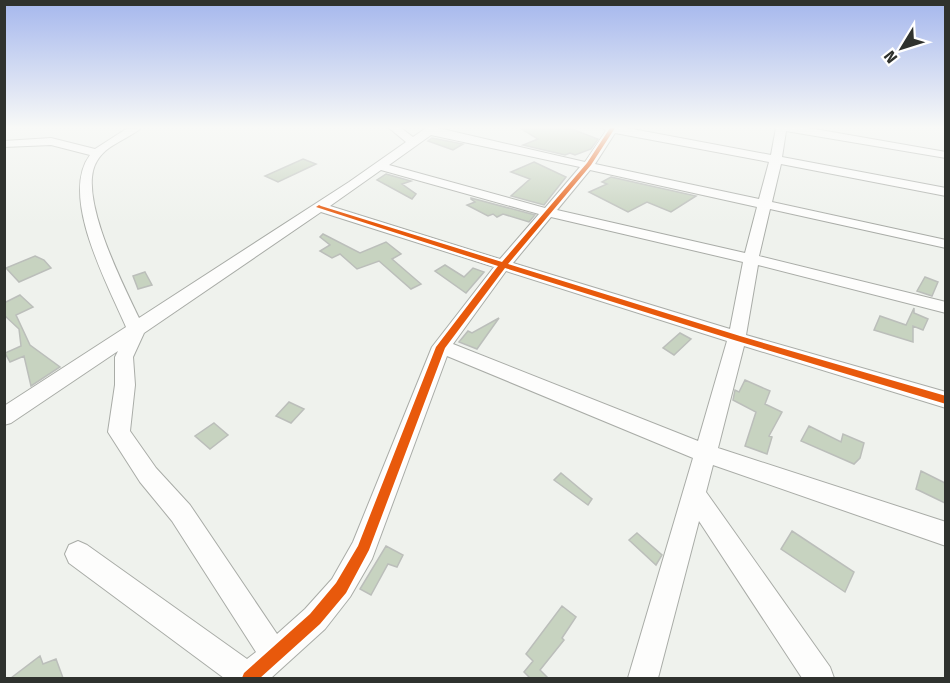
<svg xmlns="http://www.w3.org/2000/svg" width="950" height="683" font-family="'Fira Sans',sans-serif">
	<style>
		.building { fill: #c7d3c0; stroke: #bbbeba; stroke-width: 1.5 }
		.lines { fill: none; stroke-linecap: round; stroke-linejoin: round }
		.minor-casing { stroke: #a9aca7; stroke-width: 2 }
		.minor { fill: #fdfdfc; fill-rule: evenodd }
		.cycleway-casing { stroke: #fff; stroke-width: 4 }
		.cycleway { fill: #e8590c; fill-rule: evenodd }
	</style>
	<rect width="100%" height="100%" fill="#eff2ed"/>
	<path class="building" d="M520 128H569L598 139 591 149 575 155 570 153 565 155 523 145 538 139Z
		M432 138 463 144 453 150 428 141Z
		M303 159 316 164 278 182 265 176Z
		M534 162 566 177 544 205 511 196 530 179 511 172Z
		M386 174 411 181 402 184 416 194 412 199 377 180Z
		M611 177 696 196 671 212 647 202 628 212 589 192 607 184 602 182Z
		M471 198 535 215 529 222 503 214 497 217 493 214 488 216 467 205 475 202 471 199Z
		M323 234 360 253 386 242 401 254 392 259 421 284 411 289 379 261 357 269 340 254 332 258 320 251 330 245 320 237Z
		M35 256 44 260 51 268 19 282 6 268Z
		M445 265 464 277 473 268 484 272 466 293 435 271Z
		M145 272 152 285 138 289 133 276Z
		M925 277 938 282 932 296 917 291Z
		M20 295 33 307 16 315 30 345 60 367 31 386 24 356 10 362 5 353 21 346 19 329 4 315V303Z
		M914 308V313L928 319 923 330 913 326V342L874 330 880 316 906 325Z
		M499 318 477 349 459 342 468 331 472 333Z
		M680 333 691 339 674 355 663 348Z
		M745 380 770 391 765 404 782 412 769 436 772 437 767 454 745 446 756 412 733 400 735 390 739 392Z
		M289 402 304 409 291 423 276 416Z
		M214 423 228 435 210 449 195 436Z
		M809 426 841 442 843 434 864 443 860 458 854 464 801 441Z
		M921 471 945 483V503L916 489Z
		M561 473 592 499 588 505 554 480Z
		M792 531 854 572 845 592 781 549Z
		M637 533 662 555 656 565 629 540Z
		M386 546 403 555 397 567 388 564 371 595 360 589Z
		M562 606 576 617 562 638 564 640 540 670 548 678H530L524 672 533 661 526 654Z
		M40 656 43 664 56 659 63 678H11Z"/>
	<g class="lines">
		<defs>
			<path id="minor" d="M141 128C127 140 107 144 97 161 76 194 124 286 139 318L349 182 406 142 389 128H401L413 137 426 128H438L585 162 606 131 603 128H627L771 155 776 128H809L946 152V158L786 131 782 157 946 188V196L781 164 772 202 946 240V248L770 209 759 256 946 302V313L758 265 746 335 946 392V408L744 346 718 448 946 522V546L713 465 706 492 830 667 834 678H802L699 521 658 678H628L693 458 447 356 372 559 350 597 325 629 271 678H224L69 563 65 554 69 545 78 541 87 545 247 659 256 652 172 521 140 482 108 432 115 385V357L118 351 11 423 4 425V406L126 327C108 285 59 196 90 155L51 145 4 147V141L51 138 95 149 126 129ZM615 133 769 162 759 199 595 164ZM431 135 580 167 545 208 389 165ZM381 170 539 214 500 259 330 206ZM590 170 757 207 745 253 557 210ZM321 212 494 267 432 347 353 542 332 579 305 609 277 634 190 505 156 468 130 431 135 385 133 357 144 333ZM551 217 743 262 730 329 513 263ZM506 271 727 341 698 441 453 344Z"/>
		</defs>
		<use href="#minor" class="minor-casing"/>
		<use href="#minor" class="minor"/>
		<defs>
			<path id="cycleway" d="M610 128H615L591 165 508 264 740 336 946 396V404L734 340 505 268 445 348 369 550 346 593 320 624 260 678H242L244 673 310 614 336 583 358 546 436 347 498 266 316 207 319 205 321 206 502 262 587 163Z"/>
		</defs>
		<use href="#cycleway" class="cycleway-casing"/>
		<use href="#cycleway" class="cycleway"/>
	</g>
	<linearGradient id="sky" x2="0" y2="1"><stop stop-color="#a5b7ed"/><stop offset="0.57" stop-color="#f8f9f7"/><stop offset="1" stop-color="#f8f9f7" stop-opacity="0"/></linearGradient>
	<rect width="950" height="224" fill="url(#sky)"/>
	<rect width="950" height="683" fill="none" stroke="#2f322e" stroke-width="12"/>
	<g transform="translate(902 48) rotate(232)" stroke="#ffffff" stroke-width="4.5" paint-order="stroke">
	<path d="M0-4.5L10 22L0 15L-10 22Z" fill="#2f322e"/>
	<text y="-9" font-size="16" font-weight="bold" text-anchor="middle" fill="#2f322e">N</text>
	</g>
</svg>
